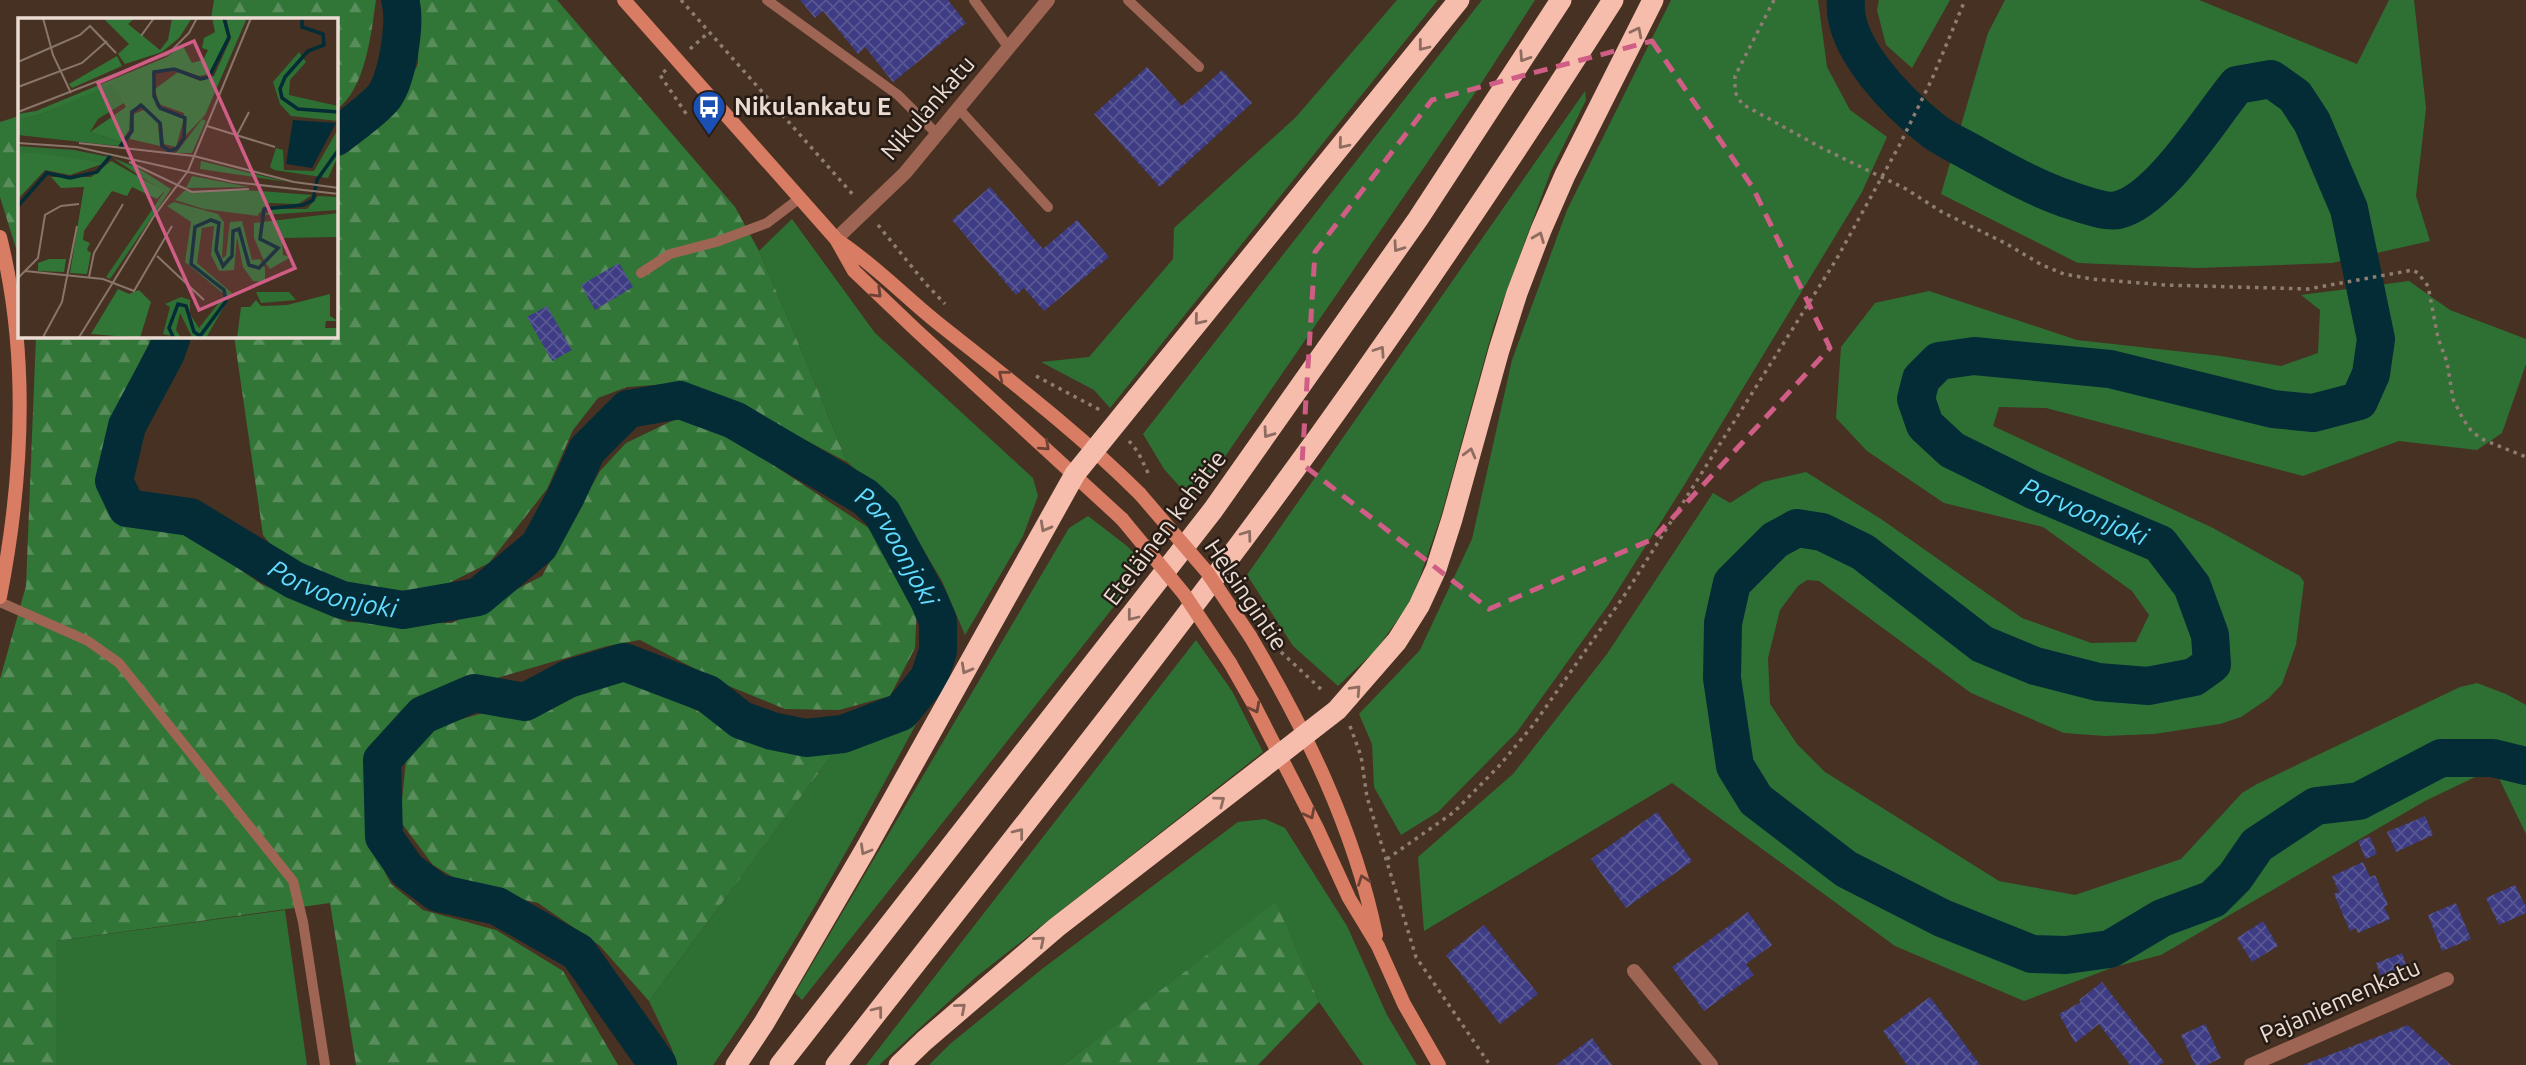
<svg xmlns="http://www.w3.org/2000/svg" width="2526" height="1065" font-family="Ubuntu,sans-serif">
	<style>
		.green { fill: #2e7034 }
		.forest { fill: url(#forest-firs) }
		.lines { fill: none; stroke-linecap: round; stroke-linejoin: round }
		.river { stroke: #032c37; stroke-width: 38 }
		.building { fill: url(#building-cross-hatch) }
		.path { stroke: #907d71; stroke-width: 3.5; stroke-dasharray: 3.5 5; stroke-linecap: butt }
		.lane { stroke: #9f6554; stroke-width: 10 }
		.street { stroke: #9f6554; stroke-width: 14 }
		.secondary { stroke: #d87c63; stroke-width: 14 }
		.highway { stroke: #f6bdac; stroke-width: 21 }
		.secondary-bridge { stroke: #d87c63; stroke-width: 14 }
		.oneway { stroke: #8e6c60 }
		.oneway2 { stroke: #6d4234 }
		.marked { fill: none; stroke: #d05d85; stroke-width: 5; stroke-dasharray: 14 9; stroke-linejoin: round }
		.labels { text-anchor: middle; stroke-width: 5; stroke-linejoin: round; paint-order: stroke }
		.poi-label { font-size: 24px; font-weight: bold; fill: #ebdcd3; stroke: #261c15; text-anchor: start }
		.street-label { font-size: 24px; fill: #ebdcd3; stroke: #261c15 }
		.water-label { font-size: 26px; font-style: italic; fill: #62dbfe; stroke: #261c15 }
		.inset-river { fill: none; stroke: #032c37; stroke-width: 3.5 }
		.inset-road { fill: none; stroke: #897569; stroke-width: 2 }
		.view { fill: #d05d85; fill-opacity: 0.15; stroke: #d05d85; stroke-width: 3.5 }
		.inset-edge { fill: none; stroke: #ebdcd3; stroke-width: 3.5 }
	</style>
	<defs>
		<pattern id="forest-firs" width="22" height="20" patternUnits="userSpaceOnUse" patternTransform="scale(1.75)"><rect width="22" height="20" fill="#317537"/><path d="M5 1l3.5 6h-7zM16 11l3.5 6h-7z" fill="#598e5c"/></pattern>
		<pattern id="building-cross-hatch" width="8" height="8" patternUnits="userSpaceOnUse" patternTransform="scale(1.75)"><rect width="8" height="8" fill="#3d3c84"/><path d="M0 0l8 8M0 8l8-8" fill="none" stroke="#595894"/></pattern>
	</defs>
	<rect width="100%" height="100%" fill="#473122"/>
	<path class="green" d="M1397 0H1438L1110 408 1094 390 1041 362 1089 357 1173 259 1174 228 1296 117Z
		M1482 0H1535L1473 96 1211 477 1189 497 1164 469 1143 434Z
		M1671 0H1818L1827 67 1850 110 1887 137 1862 192 1683 487 1609 604 1517 732 1438 812 1401 835 1374 787 1372 744 1359 714 1420 650 1472 539 1512 360 1567 210Z
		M1879 0H1950L1912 68 1886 45 1877 10Z
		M2005 0H2199L2357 64 2389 0H2414L2426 108 2416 196 2430 241 2332 263 2198 268 2078 263 1941 194 1988 33Z
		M1585 91 1586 100 1551 171 1494 325 1441 516 1420 577 1408 605 1376 650 1338 686 1293 646 1247 575Z
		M792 219 875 333 1033 478 1038 496 1023 536 965 635 942 581 896 504 847 462 801 349 759 251Z
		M2409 281 2450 310 2526 339V364L2502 433 2477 450 2399 441 2303 476 2046 408 1999 407 1993 426 2213 528 2300 576 2304 582 2296 645 2282 684 2269 698 2241 717 2220 724 2154 734 2105 736 2064 733 1971 693 1819 581 1807 580 1798 586 1780 610 1768 658 1770 704 1797 744 1825 772 1999 881 2075 895 2181 859 2242 793 2257 784 2460 687 2477 683 2506 694 2526 705V834L2494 768 2425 801 2161 955 2114 967 2024 1001 1895 946 1672 783 1424 931 1418 857 1513 774 1607 654 1713 493 1730 503 1763 482 1806 472 1881 519 2022 618 2091 643 2136 642 2149 615 2132 591 2043 527 1944 503 1867 451 1836 418 1841 347 1875 303 1929 291 2077 340 2221 356 2281 366 2318 353 2320 310 2301 295Z
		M1088 516 1127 546 1146 566 802 1000 795 993 1056 550 1069 528Z
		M1196 640 1232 691 1263 752 976 977 879 1065H866Z
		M928 702C861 826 795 950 713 1065H676L672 1049 649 1001 837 748 899 732Z
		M1265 819 1285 828 1347 926 1387 1015 1417 1065H1363L1319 1002 1276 903 1063 1065H929L950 1044 1042 969 1238 822Z
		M285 910 307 1065H56V941Z"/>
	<path class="forest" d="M214 0H376C371 33 366 89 336 110V19H211Z
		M419 0H557L735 207 759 251 801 349 847 462 756 414 681 383 627 387 598 398 573 430 547 489 489 563 439 588 373 593 283 560 263 535 234 336H336V157L396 108 418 64Z
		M19 116V258L0 197V122Z
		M36 336H153L112 417 98 488 124 525 190 535 261 584 348 622 452 623 542 576 600 471 626 443 678 418 722 431 887 540 917 605 915 648 890 696 839 710 785 709 724 684 640 640 607 646 414 702 365 756 369 842 391 884 423 910 496 930 563 971 618 1065H356L330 903 56 941V1065H0V679L26 586Z
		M612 678 641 683 765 744 837 748 649 1001 599 945 538 903 471 888 433 865 400 821 406 760 434 727 490 711 532 719Z
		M1276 902 1319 1002 1258 1065H1063Z"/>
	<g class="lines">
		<g class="river">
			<path id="s1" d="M1846 0C1841 47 1900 105 1935 132 1946 140 1960 146 1972 153 2003 170 2033 187 2067 199 2079 203 2106 213 2118 210 2160 200 2209 119 2237 85L2271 79 2295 96 2312 122 2349 209 2376 339 2371 374 2359 401 2313 413 2273 409 2110 369 1974 356 1939 361 1921 379 1916 399 1925 425 1952 450 2033 490 2160 544 2192 586 2210 635 2212 664 2194 677 2148 686 2098 682 2035 666 1982 644 1863 552 1822 532 1797 528 1775 540 1732 583 1723 623 1722 678 1735 766 1756 800 1846 869 1942 918 2032 954 2066 955 2110 949 2162 918 2213 899 2235 877 2257 845 2316 806 2359 801 2441 758H2493L2526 766"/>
			<path d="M336 137C351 125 369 113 382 99 397 83 407 21 400 0"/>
			<path id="s2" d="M172 336 166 353 127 426 114 481 127 508 190 517 294 580 342 600 403 610 478 597 539 546 566 496 587 450 628 409 680 400 734 420 865 497 882 513 929 600 938 621V651L929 678 901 712 843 734 806 738 772 731 741 720 708 694 624 662 568 679 525 702 474 693 423 715 382 760 384 837 407 870 438 893 497 906 578 952 658 1065"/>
		</g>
	</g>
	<path class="building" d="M800 0H948L966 23 893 82 865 47 858 54 823 11 815 18Z
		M1147 67 1182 106 1222 70 1252 103 1160 187 1094 114Z
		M990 187 1043 249 1077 220 1109 257 1044 311 1024 288 1016 295 952 220Z
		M619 263 633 287 595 310 581 285Z
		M547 306 572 350 552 361 527 317Z
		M1657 812 1692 861 1626 908 1591 859Z
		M2425 816 2433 835 2396 852 2387 832Z
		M2370 837 2377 854 2366 859 2358 841Z
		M2363 862 2370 877 2375 875 2388 905 2384 907 2390 919 2358 933 2356 928 2350 931 2334 894 2339 892 2332 876Z
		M2515 885 2526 907V913L2499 925 2486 898Z
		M2456 903 2471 939 2442 951 2428 915Z
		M1748 912 1772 945 1746 964 1754 975 1704 1011 1672 967Z
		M2263 921 2278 946 2252 962 2237 938Z
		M1484 925 1538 994 1500 1024 1446 955Z
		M2402 953 2408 970 2382 980 2376 963Z
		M2102 982 2164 1062 2159 1065H2130L2099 1024 2075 1043 2059 1014 2081 1002 2079 1000Z
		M1930 997 1980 1065H1907L1883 1031Z
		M2205 1024 2221 1058 2207 1065H2195L2181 1035Z
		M2408 1025 2451 1065H2303Z
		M1592 1038 1612 1065H1556Z"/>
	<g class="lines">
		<path class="path" d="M681 0 855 197
			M1774 0 1735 76V92L1742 104 1822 148 1906 189 1942 212 2005 243 2042 265 2064 274 2092 279 2165 285 2308 289 2413 270 2418 273 2428 286 2438 338 2447 362 2453 399 2463 419 2472 432 2484 440 2526 457
			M690 49 709 32
			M666 70 660 75 687 115
			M878 225 925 283 945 304
			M1036 376 1100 410
			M1129 441 1138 452 1150 477
			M1281 652 1324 692
			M1350 726 1361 756 1367 797 1416 957 1490 1065
			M1387 859 1454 812 1499 766 1534 724 1626 593 1836 260 1899 146 1932 79 1965 0"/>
		<path class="lane" d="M767 0 898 95 938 135
			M974 0 1009 48
			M1128 0 1199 67
			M959 109 1048 207
			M641 273 670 254 716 242 767 223 800 198
			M0 602 88 641 119 663 293 881 303 922 325 1065"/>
		<path class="street" d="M836 239 905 173 1048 0
			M1634 971 1711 1065
			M2251 1065 2447 979"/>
		<path class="secondary" d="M624 0 836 239 854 271 917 331 1122 519
			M0 237C29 353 23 479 0 597
			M840 242C876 266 905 297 939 324 1008 379 1078 432 1140 494
			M1250 636C1305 729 1354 828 1376 935
			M1230 663 1254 705 1317 828 1349 898 1378 946 1404 1004 1439 1065"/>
		<path class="highway" d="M736 1065 764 1023 865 850 1075 474 1459 0
			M780 1065 1213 510 1418 219 1561 0
			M836 1065C972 891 1110 718 1242 541 1373 366 1496 184 1613 0
			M899 1065 924 1041 1057 927 1337 710 1397 641 1419 606 1436 569 1452 519 1499 350 1517 293 1541 230 1565 175 1653 0"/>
		<path class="secondary-bridge" d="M1140 494 1207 572 1250 636
			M1122 519 1184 594 1230 663"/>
	</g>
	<defs><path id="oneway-chevron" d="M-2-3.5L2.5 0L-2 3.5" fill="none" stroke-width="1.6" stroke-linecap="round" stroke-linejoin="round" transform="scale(1.75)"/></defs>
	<g class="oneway">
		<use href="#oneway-chevron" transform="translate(1637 32) rotate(-63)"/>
		<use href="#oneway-chevron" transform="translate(1423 46) rotate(128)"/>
		<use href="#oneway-chevron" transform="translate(1524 57) rotate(123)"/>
		<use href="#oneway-chevron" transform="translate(1343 144) rotate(129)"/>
		<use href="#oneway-chevron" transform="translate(1539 237) rotate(-68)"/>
		<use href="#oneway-chevron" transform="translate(1398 247) rotate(125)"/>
		<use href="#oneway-chevron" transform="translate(1199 320) rotate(129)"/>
		<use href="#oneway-chevron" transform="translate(1380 351) rotate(-56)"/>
		<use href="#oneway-chevron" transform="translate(1268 433) rotate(125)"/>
		<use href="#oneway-chevron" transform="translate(1470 453) rotate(-75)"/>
		<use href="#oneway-chevron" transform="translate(1045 527) rotate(119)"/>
		<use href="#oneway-chevron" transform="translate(1247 535) rotate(-54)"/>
		<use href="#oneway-chevron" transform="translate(1132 616) rotate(128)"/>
		<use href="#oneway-chevron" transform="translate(966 669) rotate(119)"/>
		<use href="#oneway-chevron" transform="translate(1356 690) rotate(-47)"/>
		<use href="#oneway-chevron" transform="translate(1220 801) rotate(-37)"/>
		<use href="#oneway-chevron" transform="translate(1019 833) rotate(-52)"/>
		<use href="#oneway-chevron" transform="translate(865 850) rotate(120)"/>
		<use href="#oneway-chevron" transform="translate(1040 941) rotate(-40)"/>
		<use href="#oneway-chevron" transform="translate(961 1008) rotate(-41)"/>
		<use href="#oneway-chevron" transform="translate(878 1011) rotate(-52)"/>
	</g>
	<g class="oneway2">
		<use href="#oneway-chevron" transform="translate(877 293) rotate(44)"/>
		<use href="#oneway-chevron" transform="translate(1003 375) rotate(-141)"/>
		<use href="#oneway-chevron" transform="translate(1045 446) rotate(42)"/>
		<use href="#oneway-chevron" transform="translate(1255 708) rotate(62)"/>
		<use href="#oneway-chevron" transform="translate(1310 814) rotate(63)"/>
		<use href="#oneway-chevron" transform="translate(1363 880) rotate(-110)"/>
	</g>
	<path class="marked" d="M1652 41 1753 188 1830 348 1653 539 1489 609 1302 464 1315 252 1432 100Z"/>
	<defs>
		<symbol id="bus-pin" viewBox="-11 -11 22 30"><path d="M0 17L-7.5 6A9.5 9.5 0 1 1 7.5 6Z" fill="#1a4fb4" stroke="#261c15"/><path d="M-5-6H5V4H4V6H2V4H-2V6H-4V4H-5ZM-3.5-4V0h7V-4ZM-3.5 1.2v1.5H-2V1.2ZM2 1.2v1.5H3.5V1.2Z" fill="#fff"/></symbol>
	</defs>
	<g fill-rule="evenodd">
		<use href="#bus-pin" x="690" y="88" width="38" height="52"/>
	</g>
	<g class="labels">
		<g class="poi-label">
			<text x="734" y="115">Nikulankatu E</text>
		</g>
		<g class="street-label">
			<text transform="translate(928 108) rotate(-49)" y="8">Nikulankatu</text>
			<text transform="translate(1165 528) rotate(-53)" y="8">Eteläinen kehätie</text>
			<text transform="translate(1246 595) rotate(56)" y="8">Helsingintie</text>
			<text transform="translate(2340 1001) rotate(-24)" y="8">Pajaniemenkatu</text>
		</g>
		<g class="water-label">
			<text dy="9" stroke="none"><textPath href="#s1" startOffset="1612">Porvoonjoki</textPath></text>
			<text dy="9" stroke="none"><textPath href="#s2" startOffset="1129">Porvoonjoki</textPath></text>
			<text dy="9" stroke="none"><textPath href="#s2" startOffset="413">Porvoonjoki</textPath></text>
		</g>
	</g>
	<g transform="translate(18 18)">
		<rect width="320" height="320" fill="#473122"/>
		<path d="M281 34 288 44 272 62 271 77 320 88V103L273 98 262 86 255 64ZM94 65 106 85 80 101 72 114 103 124 100 128 0 117V102L24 96ZM184 101 188 103 174 135H158ZM320 111V138L310 160 256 152 252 149 258 130 265 132 266 152 296 153ZM0 128 56 132 91 139 87 145 0 135ZM95 140 120 150 153 171 92 261 88 259 146 174ZM183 143 269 164 182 151ZM174 158 231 169 168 170ZM220 172 242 173 294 177 280 186 250 185 239 198 186 191 157 182 166 173ZM300 178 320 179V192L246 197 255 191H289ZM156 184 200 196 206 204 204 240 208 238 212 204 224 203 234 242 242 241 247 250V264L235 263 225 249 219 219 216 252 201 253 193 237 196 208 184 210 179 245 214 275 188 320 174 319 162 295 158 312 163 320 145 316 152 289 147 286 163 279 172 282V296L181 310 207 277 167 244 173 204 149 188ZM320 195V219L264 220 265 237 273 239 252 251 246 243 236 220V205ZM238 274H271L278 282 243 285Z" fill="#2e7034"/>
		<path d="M85 0H117L110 6 142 32 150 22 154 0H174L161 20 144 34 107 46 100 36 111 26ZM194 0H204L210 19 191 56 181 58 158 50 134 55 138 88 166 100 158 129 146 126 144 106 123 86 112 93 111 112 103 124 72 114 108 89 94 66 24 96 0 102V96L18 93 149 39 164 26 174 45 185 42 190 32 184 30 186 20 197 14ZM208 0H229L187 97 168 117 166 95 141 86 137 71 160 54 182 63 196 58 213 20ZM99 38 104 48 54 70 51 66ZM128 91 140 105 142 128 112 121 116 96ZM0 135H18L87 145 52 157 27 152 0 181ZM93 143 146 173 139 181 114 169 109 178 94 173 66 213 65 222 72 225 69 232 73 235 69 256 52 255 66 169 43 170 33 159H73ZM31 241H48L46 254 20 253V245ZM100 271 111 276 121 272 133 284 122 320 73 316ZM312 276V298L320 303H308L307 310H320V320H219L223 289H232L238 282 243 288 269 287Z" fill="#317537"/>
		<path d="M275 102 318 105 294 150 268 146Z" fill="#032c37"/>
		<path class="inset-river" d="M284 0V9L305 16 306 27 290 33 267 59 262 71 264 80 280 91 321 94M102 129 114 113V94L123 87 142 105 144 128 152 133 159 130 166 120 167 100 142 90 136 78V54L156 51 183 61 191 59 211 19 206 0M0 188 29 155 52 160 79 154 93 137M156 321 151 310 160 286 168 288 176 314 182 318 208 283 206 272 173 246 177 209 193 202 201 205 198 232 205 248 214 238 215 213 221 211 231 247 241 250 260 230 242 221 246 191 285 187 295 182 299 162 321 131"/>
		<path class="inset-road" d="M25 0 35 37 53 75M123 18 136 0M0 44 62 17 72 8 98 35M0 69 64 45 89 23M0 94 150 36 171 15 179 0M189 108 257 129M219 117 231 94M0 125 59 129 215 164 321 176M61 125 176 138 276 164 321 170M111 144 174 174 231 171M139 238 186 282M7 253 85 261 116 273 154 208M71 259 76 235 105 186M0 260 20 240 27 197 43 188 61 186M24 321 44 284 59 208M60 321 136 198 170 153 233 0"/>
		<path class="view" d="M176 23 277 250 181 292 80 65Z"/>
		<rect width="320" height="320" class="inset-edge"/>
	</g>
</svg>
